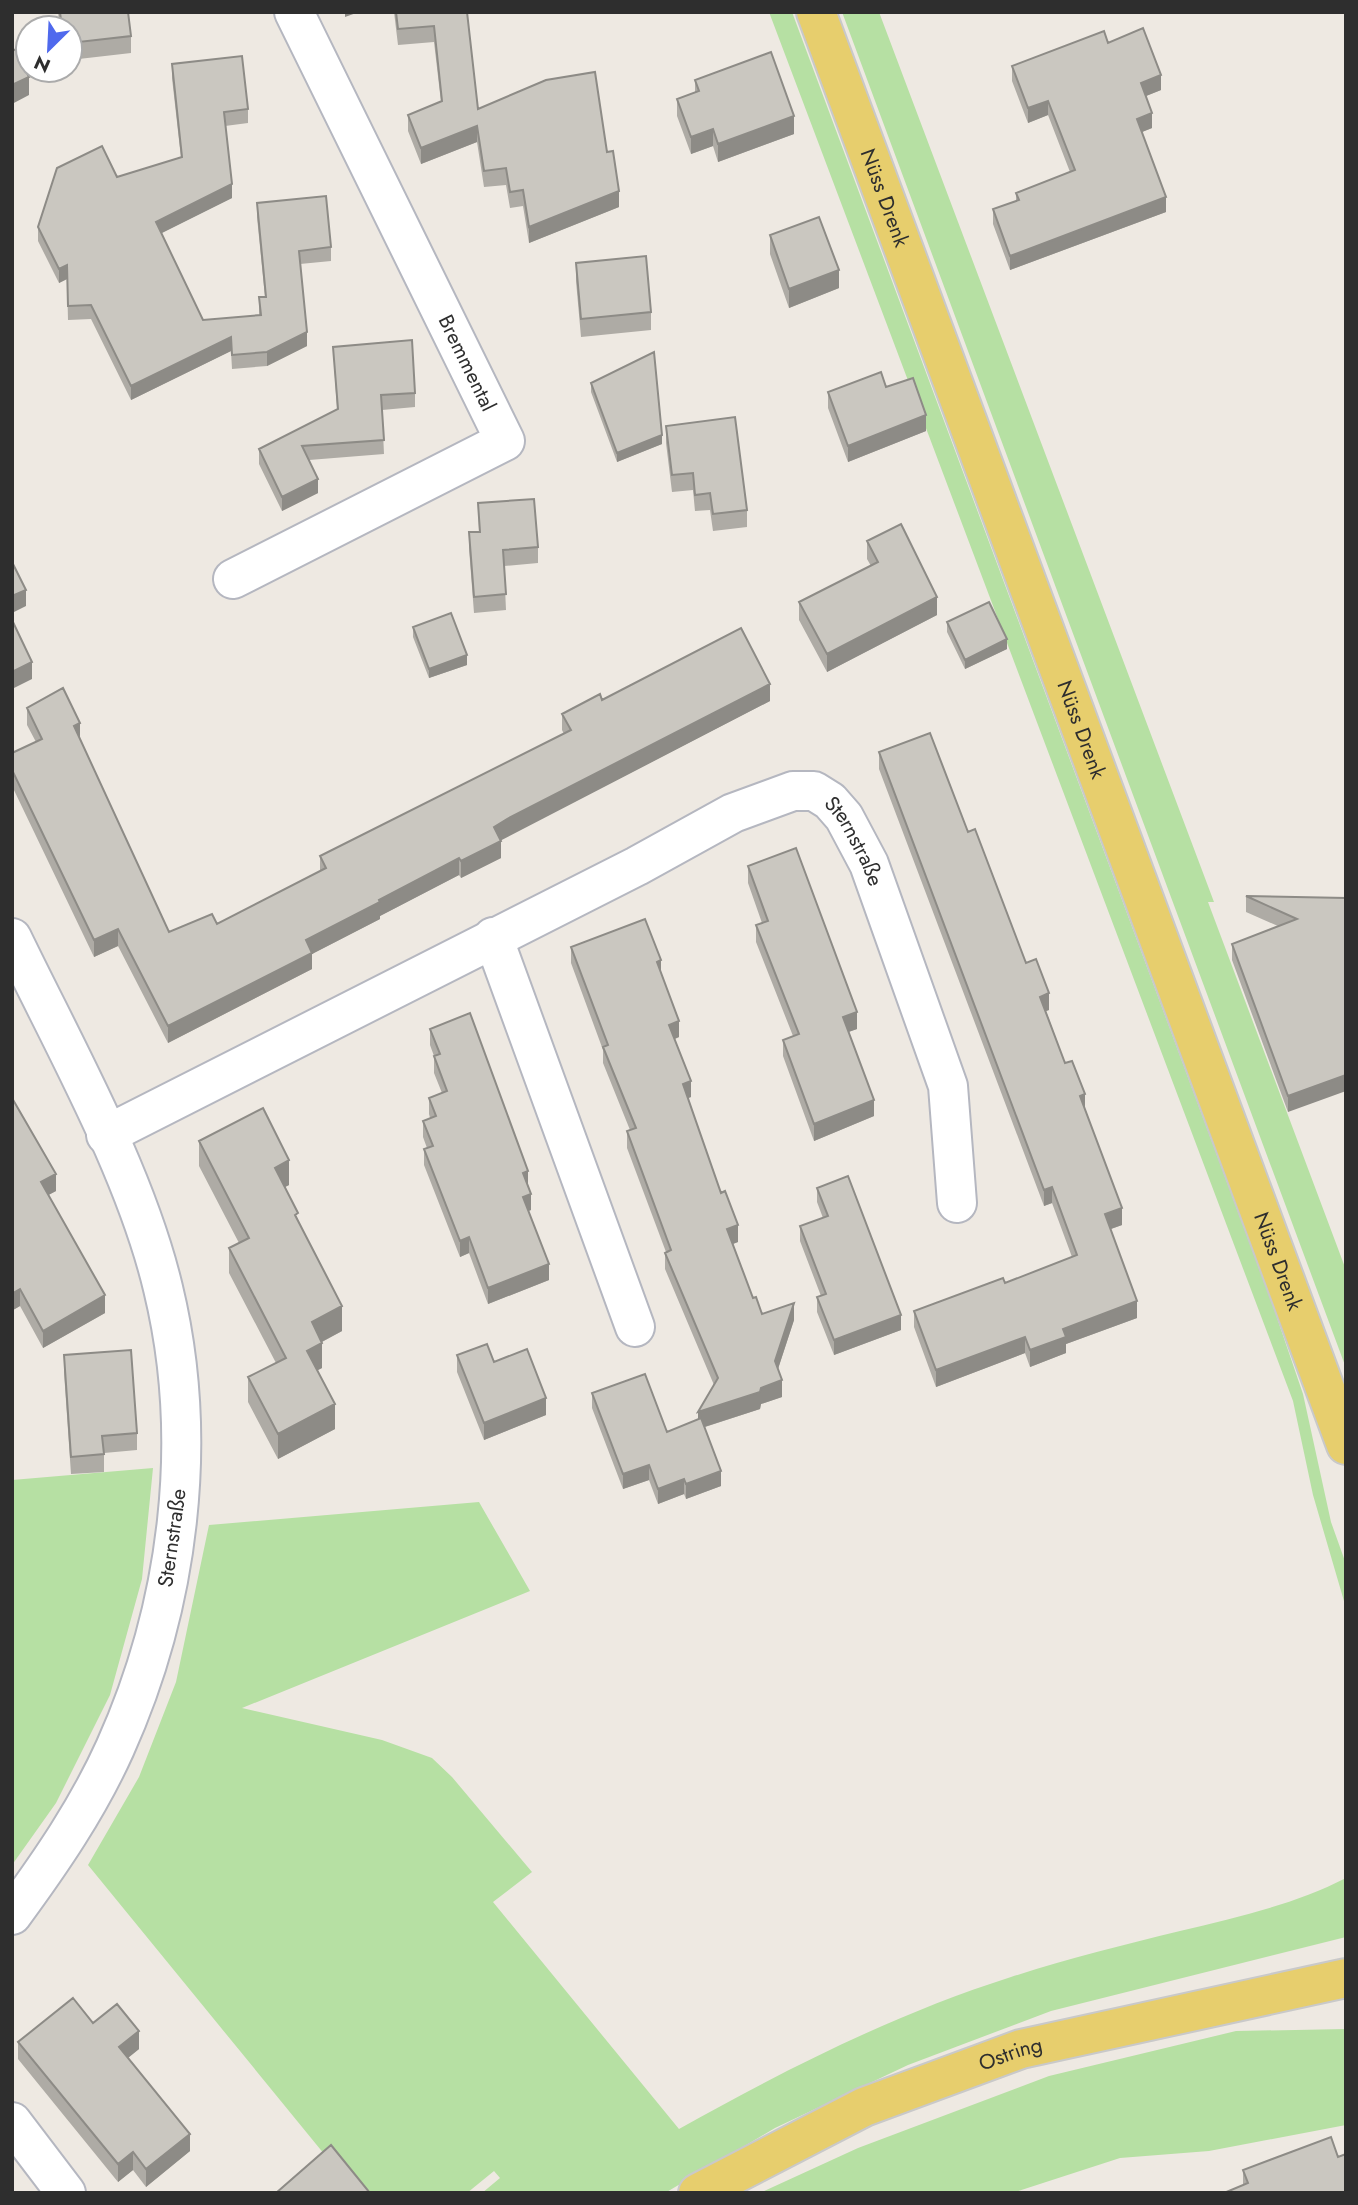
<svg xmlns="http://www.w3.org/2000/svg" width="1358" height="2205" font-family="Jost,sans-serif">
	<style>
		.green { fill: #b6e0a3 }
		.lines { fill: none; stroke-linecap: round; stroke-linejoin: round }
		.minor-casing { stroke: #b5b7c0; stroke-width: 42 }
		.major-casing { stroke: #c9c9c9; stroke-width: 42 }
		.minor { stroke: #fff; stroke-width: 38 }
		.major { stroke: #e7ce6d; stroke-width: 38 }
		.wall { fill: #aeaba5 }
		.shaded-wall { fill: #8d8b86 }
		.building { fill: #cac7c0; stroke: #8d8b86; stroke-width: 2 }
		.labels { text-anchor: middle; stroke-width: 5; stroke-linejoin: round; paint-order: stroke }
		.street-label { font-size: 21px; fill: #2e2e2e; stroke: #fff }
	</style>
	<rect width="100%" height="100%" fill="#eee9e2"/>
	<path class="green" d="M769 12H792L1273 1306 1303 1394 1331 1522 1346 1564V1608L1313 1495 1293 1401Z
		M842 12H879L1214 902H1208L1346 1270V1368Z
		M153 1468 142 1579 110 1695 56 1803 12 1865V1480Z
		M479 1502 530 1591 242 1708 382 1740 432 1758 452 1777 532 1872 493 1902 679 2129C786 2069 895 2014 1011 1977 1067 1959 1123 1945 1180 1931 1238 1917 1293 1905 1346 1878V1937L1051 2011 908 2065 775 2128 665 2193H482L500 2178 494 2171 467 2193H356L88 1865 139 1777 176 1682 209 1525Z
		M1346 2029V2125L1209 2151 1120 2158 1012 2193H760L858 2148 1049 2076 1236 2031Z"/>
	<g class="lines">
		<defs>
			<g id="minor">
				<path d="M233 579 505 441 294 12"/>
				<path d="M493 937 635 1327"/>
				<path d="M12 938C64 1046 135 1171 163 1288 200 1440 179 1606 115 1748 88 1808 51 1862 12 1915"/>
				<path id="s1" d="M106 1135 637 866 733 813 793 791H814L830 801 844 817 869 864 948 1086 957 1203"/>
				<path d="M12 2122 66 2193"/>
			</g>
			<g id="major">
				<path id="s2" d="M816 12 1346 1445"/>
				<path id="s3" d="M698 2193 864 2107 1021 2049 1346 1978"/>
			</g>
		</defs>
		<use href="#minor" class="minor-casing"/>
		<use href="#major" class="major-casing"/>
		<use href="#minor" class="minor"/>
		<use href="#major" class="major"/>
	</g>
	<path class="wall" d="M58 12H128L131 36V53L70 60V28H60Z
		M394 12H467L478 109 607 152 619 207 529 243 523 206 510 208 506 185 484 187 477 142 421 164 408 131V115L441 102 434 42 398 45Z
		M1108 43 1161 90 1146 96 1152 128 1142 132 1166 212 1010 270 993 224V209L1016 201V193L1070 172 1048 115 1028 123 1012 81V66Z
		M172 64 248 109V123L225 126 232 198 161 233 203 320 259 315V297H265L257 217V203L331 247V261L300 264 307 346 267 366 232 369 231 351 131 400 91 319 68 320 67 279 59 283 38 241V227L117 177 181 158 172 78Z
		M695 80 794 134 718 162 713 146 691 154 677 116V99L695 92Z
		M770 235 839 288 789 308 770 254Z
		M576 263 651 312V330L581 337 576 281Z
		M333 347 415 393V407L382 410 384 454 309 460 318 493 282 511 259 464V449L337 410Z
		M591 383 662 444 617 462 591 392Z
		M886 387 926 431 848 462 828 408V392Z
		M666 426 747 510V527L713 531 710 510 695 511 693 490 672 492 666 443Z
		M478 503 538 547V563L504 566 506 610 474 613 469 548V532H479Z
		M867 541 937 615 827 672 799 620V602L871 566 867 559Z
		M947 622 1007 649 965 669 947 632Z
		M413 627 467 665 429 678 413 637Z
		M602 700 770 701 507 836 500 840 501 858 461 878 459 875 380 916V919L312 954V969L168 1043 118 946 94 957 12 786V753L36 742 27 725V708L80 739 169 932 217 924 320 872V856L564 734 562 730V714Z
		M879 752 968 832 1026 963 1049 1010 1046 1011 1065 1063 1085 1109 1122 1225 1111 1229 1137 1318 1066 1344V1353L1030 1367 1025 1353 936 1387 914 1327V1311L1005 1283 1072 1257 1052 1203 1044 1206 879 769Z
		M748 866 857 1029 848 1032 874 1116 814 1141 783 1056V1040L793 1036 756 942V925L762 923 748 883Z
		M1246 896 1346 898 1288 1112 1232 960V944L1278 926 1246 912Z
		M571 947 661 973 679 1037 675 1039 691 1097 688 1098 738 1242 733 1244 753 1298 762 1314 794 1320 778 1369 782 1397 761 1404 760 1409 705 1427 721 1486 686 1499 684 1494 658 1504 649 1480 623 1489 592 1408V1393L667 1432 698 1420 714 1385 665 1269V1253L666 1252 627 1148V1131L630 1130 603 1063V1050L571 963Z
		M430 1029 528 1187 531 1210 528 1211 549 1280 488 1304 469 1253 460 1257 424 1165V1149L427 1148 423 1137V1121L430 1118 429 1114V1098L442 1093 434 1073V1056L430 1045Z
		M12 1098 56 1191 48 1195 105 1313 43 1348 20 1306 13 1310 12 1309Z
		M199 1141 289 1185 285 1187 342 1331 322 1342V1368L317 1370 335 1429 278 1459 248 1402V1377L276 1363 229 1273V1248L239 1243 199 1166Z
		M817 1188 901 1330 834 1355 817 1312V1297L821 1296 800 1241V1226L823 1218 817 1202Z
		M64 1355 137 1433V1450L104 1453V1472L71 1474 64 1372Z
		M457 1355 494 1362 546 1415 484 1440 457 1372Z
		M93 2023 139 2049 128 2058 190 2151 146 2187 133 2170 118 2182 18 2059V2042Z
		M1338 2157 1346 2193 1243 2185V2170Z"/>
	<path class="shaded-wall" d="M345 12H359L345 17Z
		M1161 75V90L1141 98V83Z
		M29 77V95L12 104V85Z
		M1048 101V115L1028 123V108Z
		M1152 113V128L1137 134V119Z
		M794 116V134L718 162V144Z
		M477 126V142L421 164V148Z
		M713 129V146L691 154V137Z
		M232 184V198L156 236V222Z
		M619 191V207L529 243V227Z
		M1166 197V212L1010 270V256Z
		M67 265V279L59 283V269Z
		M839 270V288L789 308V289Z
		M307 332V346L267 366V352Z
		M231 337V351L131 400V386Z
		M926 415V431L848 462V446Z
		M662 435V444L617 462V453Z
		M318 479V493L282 511V497Z
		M26 590V606L12 613V596Z
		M937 597V615L827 672V654Z
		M1007 639V649L965 669V660Z
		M467 655V665L429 678V669Z
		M32 662V679L12 689V672Z
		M770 684V701L494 844V827L507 819Z
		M80 723V740L74 726Z
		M501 841V858L461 878V861Z
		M459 858V875L380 916V919L312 954V969L168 1043V1026L306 940 379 900Z
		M118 929V946L94 957V940Z
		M661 960V977L657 962Z
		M1049 993V1010L1040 1013V997Z
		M857 1012V1029L843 1034V1017Z
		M679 1021V1037L669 1041V1025Z
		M1346 1075V1091L1288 1112V1096Z
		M691 1081V1097L683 1100V1084Z
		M1085 1094V1110L1080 1096Z
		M874 1100V1116L814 1141V1124Z
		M289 1160V1185L275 1192V1168Z
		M528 1171V1187L523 1173Z
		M56 1174V1191L41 1199V1182Z
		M1052 1187V1203L1044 1206V1190Z
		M531 1194V1210L523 1213V1197Z
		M1122 1208V1225L1105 1231V1214Z
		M738 1225V1242L727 1246V1229Z
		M469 1237V1253L460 1257V1241Z
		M549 1264V1280L488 1304V1288Z
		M20 1289V1306L13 1310V1293Z
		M105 1295V1313L43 1348V1331Z
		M1137 1301V1318L1066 1344V1353L1030 1367V1350L1063 1329Z
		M794 1303V1320L775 1378V1361Z
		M342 1306V1331L312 1347V1322Z
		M901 1315V1330L834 1355V1340Z
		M1025 1337V1353L936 1387V1370Z
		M322 1343V1368L307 1376V1351Z
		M782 1380V1397L761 1404 760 1409 698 1429V1412Z
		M546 1398V1415L484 1440V1423Z
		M335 1404V1429L278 1459V1434Z
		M649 1465V1480L623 1489V1474Z
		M721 1471V1486L686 1499V1484Z
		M684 1479V1494L658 1504V1489Z
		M139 2031V2049L119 2065V2047Z
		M190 2134V2151L146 2187V2169Z
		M133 2152V2170L118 2182V2164Z"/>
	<path class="building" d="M60 12H128L131 36 70 43V28H62Z
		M396 12H467L478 109 546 80 595 72 607 152 613 151 619 191 529 227 523 190 510 192 506 168 484 171 477 126 421 148 408 115 442 101 434 26 398 29Z
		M1143 28 1161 75 1141 83 1152 113 1137 119 1166 197 1010 256 993 209 1019 200 1016 193 1075 170 1048 101 1028 108 1012 66 1104 31 1108 43Z
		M16 49 29 77 12 85V51Z
		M771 52 794 116 718 144 713 129 691 137 677 99 699 91 695 80Z
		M242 56 248 109 224 112 232 184 156 222 203 320 261 315 259 297H266L257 203 326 196 331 247 299 251 307 332 267 352 232 355 231 337 131 386 91 305 68 306 67 265 59 269 38 227 57 168 102 146 117 177 182 157 172 64Z
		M819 217 839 270 789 289 770 235Z
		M646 256 651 312 581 319 576 263Z
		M412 340 415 393 381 395 384 440 302 446 318 479 282 497 259 449 338 409 333 347Z
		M654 352 662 435 617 453 591 383Z
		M881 372 886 387 913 378 926 415 848 446 828 392Z
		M735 417 747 510 713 514 710 493 695 495 693 473 672 475 666 426Z
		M534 499 538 547 503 550 506 594 474 597 469 532H480L478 503Z
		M901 524 937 597 827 654 799 602 878 562 867 541Z
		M12 562 26 590 12 596Z
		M989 602 1007 639 965 660 947 622Z
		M451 613 467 655 429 669 413 627Z
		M12 620 32 662 12 672Z
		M741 628 770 684 507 819 494 827 501 841 461 861 459 858 379 900 380 902 306 940 312 953 168 1026 118 929 94 940 12 770V753L42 739 27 708 63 688 80 723 74 726 169 932 212 914 217 924 326 868 320 856 571 730 562 714 600 694 602 700Z
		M930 733 968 832 975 829 1026 963 1036 959 1049 993 1040 997 1065 1063 1072 1061 1085 1094 1080 1096 1122 1208 1105 1214 1137 1301 1063 1329 1066 1337 1030 1350 1025 1337 936 1370 914 1311 1003 1278 1005 1283 1077 1255 1052 1187 1044 1190 879 752Z
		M796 848 857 1012 843 1017 874 1100 814 1124 783 1040 799 1034 756 925 768 921 748 866Z
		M1246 896 1346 898V1075L1288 1096 1232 944 1297 919Z
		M645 919 661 960 657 962 679 1021 669 1025 691 1081 683 1084 721 1193 725 1191 738 1225 727 1229 753 1298 756 1297 762 1314 794 1303 775 1361 782 1380 761 1388 760 1392 698 1412 718 1378 665 1253 671 1250 627 1131 636 1128 603 1047 608 1045 571 947Z
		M470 1013 528 1171 523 1173 531 1194 523 1197 549 1264 488 1288 469 1237 460 1241 424 1149 433 1146 423 1121 436 1116 429 1098 447 1091 434 1056 440 1054 430 1029Z
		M12 1098 56 1174 41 1182 105 1295 43 1331 20 1289 13 1293 12 1291Z
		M263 1108 289 1160 275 1168 298 1213 295 1215 342 1306 312 1322 322 1343 307 1351 335 1404 278 1434 248 1377 286 1358 229 1248 249 1238 199 1141Z
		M848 1176 901 1315 834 1340 817 1297 826 1294 800 1226 828 1216 817 1188Z
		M487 1344 494 1362 527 1349 546 1398 484 1423 457 1355Z
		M131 1350 137 1433 102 1436 104 1454 71 1457 64 1355Z
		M645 1374 667 1432 701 1418 721 1471 686 1484 684 1479 658 1489 649 1465 623 1474 592 1393Z
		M73 1998 93 2023 117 2004 139 2031 119 2047 190 2134 146 2169 133 2152 118 2164 18 2042Z
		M1331 2137 1338 2157 1346 2154V2193H1224L1248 2183 1243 2170Z
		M331 2145 370 2193H276Z"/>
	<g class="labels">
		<g class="street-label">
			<text dy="7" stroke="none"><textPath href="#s2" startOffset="198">Nüss Drenk</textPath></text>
			<text transform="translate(467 363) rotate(64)" y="7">Bremmental</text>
			<text dy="7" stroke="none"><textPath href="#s2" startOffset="765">Nüss Drenk</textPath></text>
			<text dy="7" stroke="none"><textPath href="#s1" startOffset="856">Sternstraße</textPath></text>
			<text dy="7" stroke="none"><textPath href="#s2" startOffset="1332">Nüss Drenk</textPath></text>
			<text transform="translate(172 1538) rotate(-82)" y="7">Sternstraße</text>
			<text dy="7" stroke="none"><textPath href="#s3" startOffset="343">Ostring</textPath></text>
		</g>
	</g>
	<rect width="1358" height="2205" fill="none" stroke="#2e2e2e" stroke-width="28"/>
	<g transform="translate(49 49) rotate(204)"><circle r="33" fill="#ffffff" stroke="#ababab" stroke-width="2"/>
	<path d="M0-5L12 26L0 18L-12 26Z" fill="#4f69ed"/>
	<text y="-10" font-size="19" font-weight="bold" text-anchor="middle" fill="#2e2e2e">N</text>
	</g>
</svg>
